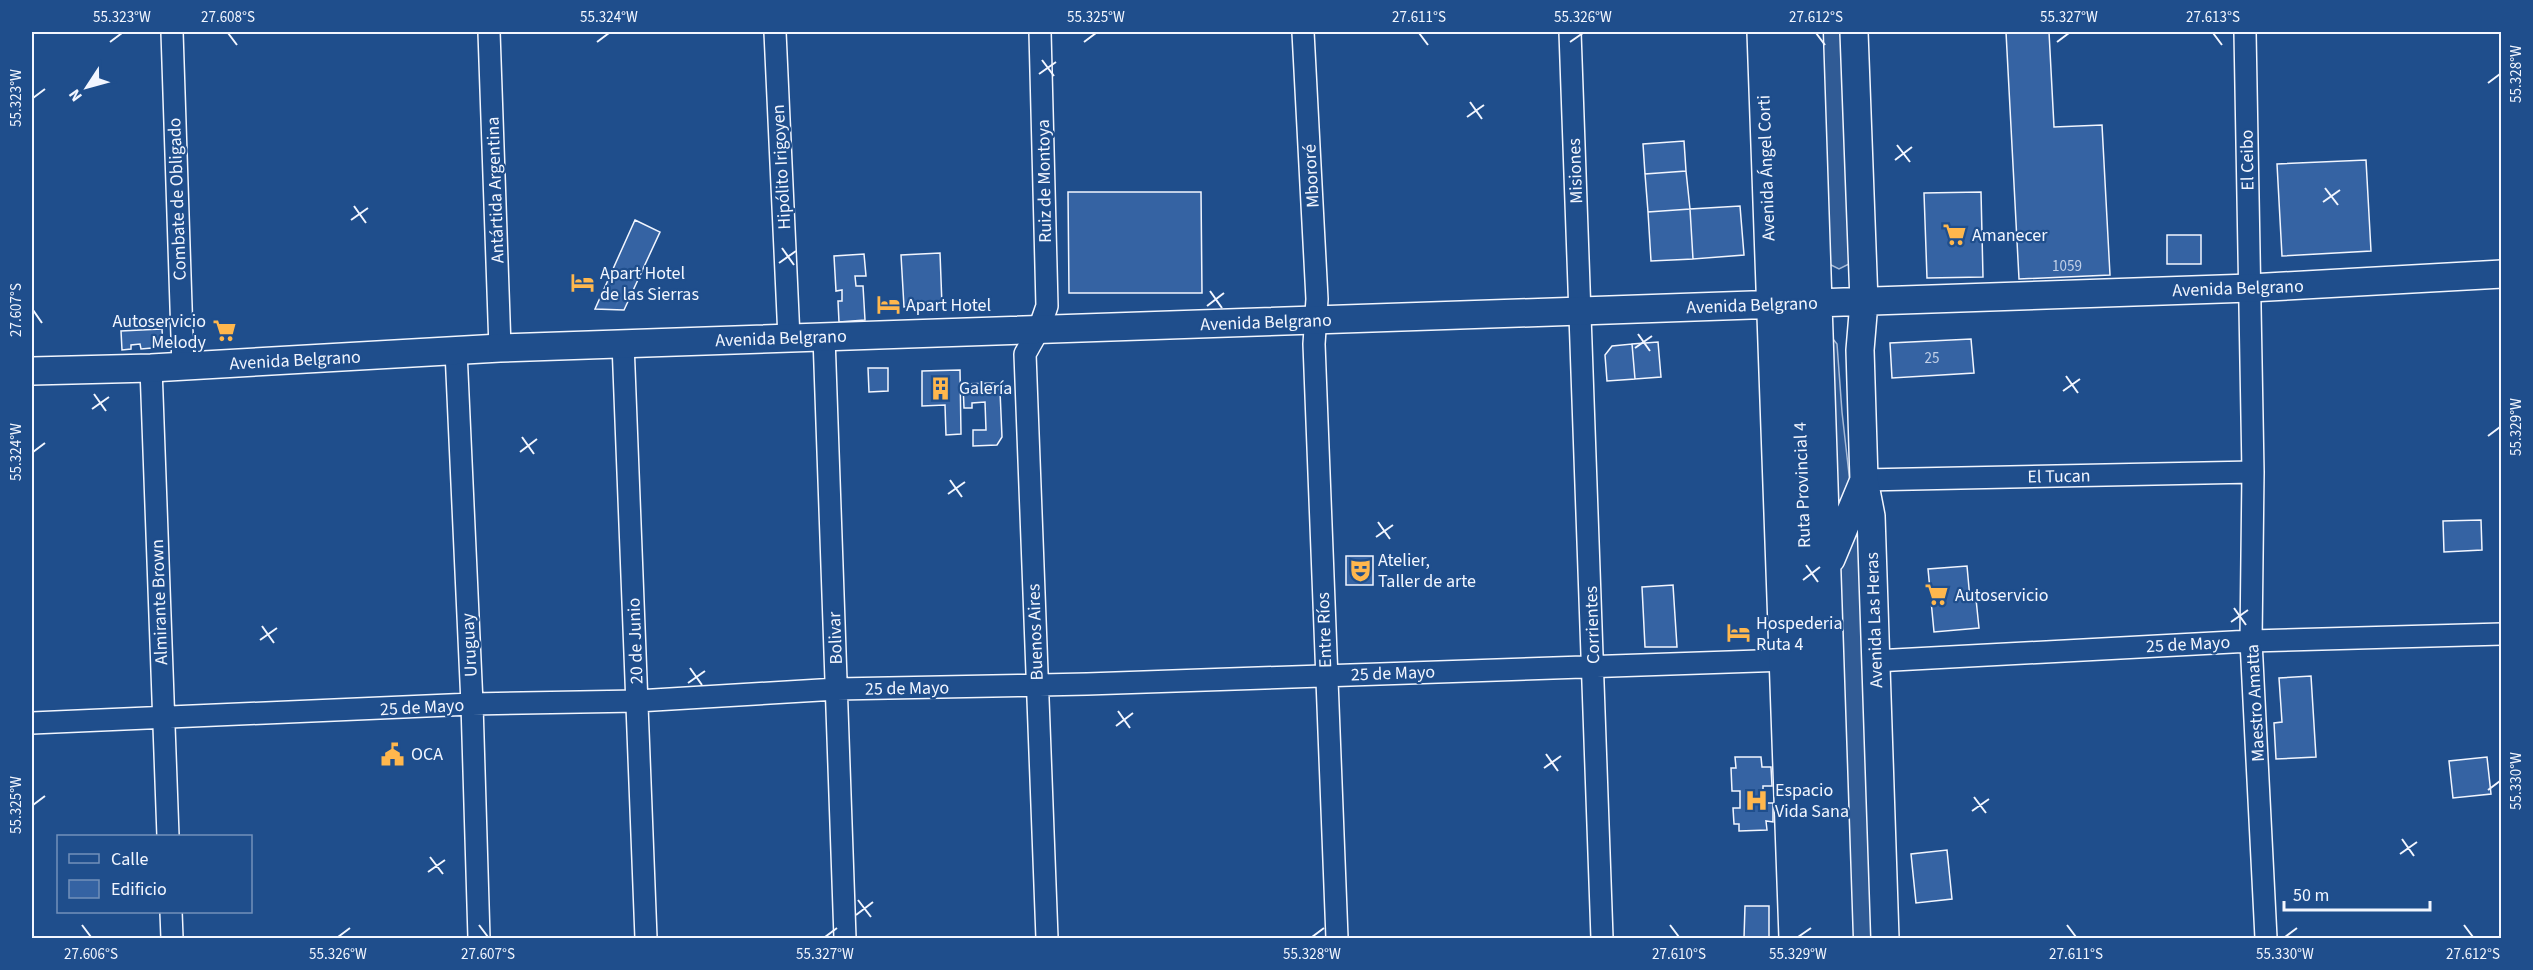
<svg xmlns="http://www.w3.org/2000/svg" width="2533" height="970" font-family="'Source Sans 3',sans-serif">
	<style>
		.built { fill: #305b95; stroke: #a8bbd7; stroke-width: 1.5 }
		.building { fill: #3563a3; stroke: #f2f6ff; stroke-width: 1.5 }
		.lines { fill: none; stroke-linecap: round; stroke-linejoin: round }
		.minor-casing { stroke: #f2f6ff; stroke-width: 24 }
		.major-casing { stroke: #f2f6ff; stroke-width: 30 }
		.minor { stroke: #1f4e8c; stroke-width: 21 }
		.major { stroke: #1f4e8c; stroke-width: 27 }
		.ticks { fill: none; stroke: #f2f6ff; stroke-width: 2 }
		.labels { text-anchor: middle; stroke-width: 4.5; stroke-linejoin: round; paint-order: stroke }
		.number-label { font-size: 15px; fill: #c3d1e8 }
		.street-label { font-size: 18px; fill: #f2f6ff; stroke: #1f4e8c }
		.poi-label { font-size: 18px; fill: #f2f6ff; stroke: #1f4e8c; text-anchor: start }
		.neatline { fill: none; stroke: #f2f6ff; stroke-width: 2 }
		.ticks-label { font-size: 15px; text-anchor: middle; fill: #f2f6ff }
	</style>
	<rect width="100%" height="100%" fill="#1f4e8c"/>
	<path class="built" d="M1816 32H1844L1851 263 1839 269 1829 264Z
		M1833 339 1837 344 1842 412 1851 492 1839 514 1830 341Z
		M1858 515 1875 938H1849L1836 560Z"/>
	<path class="building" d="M2006 32H2049L2054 127 2102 125 2110 275 2019 279Z
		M1684 141 1686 171 1645 174 1643 144Z
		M2366 160 2371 251 2282 256 2277 164Z
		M1686 171 1690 209 1648 212 1645 174Z
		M1068 192H1201L1202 293H1069Z
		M1981 192 1983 277 1927 278 1924 193Z
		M1740 206 1744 255 1693 259 1690 209Z
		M1690 209 1693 259 1651 261 1648 212Z
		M635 220 660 232 624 310 595 309Z
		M2167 235H2201V264H2167Z
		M940 253 942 305 904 307 901 255Z
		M864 254 866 276H855L856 286H863L865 320 839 322 838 301H842V290L836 291 834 256Z
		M162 329 163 347 141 349 140 344 131 345V349L122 350 121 331Z
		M1971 339 1974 373 1892 378 1890 343Z
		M1658 342 1661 377 1635 379 1632 344Z
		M1632 344 1635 379 1607 381 1605 355 1612 346Z
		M868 368H888V391L869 392Z
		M960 370 961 434 946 435 945 405 922 406V371Z
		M994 383 1000 391 1002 437 997 445 973 446V430H986L985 402 972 403V408H964L963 384Z
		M2481 520 2482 550 2444 552 2443 521Z
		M1346 556H1373V585H1346Z
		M1967 566 1970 599H1976L1979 628 1934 632 1928 569Z
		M1673 585 1677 647H1645L1642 587Z
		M2311 676 2316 757 2276 759 2274 723 2282 722 2279 678Z
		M1735 757H1761L1762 767H1771L1772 786H1763V803H1773V822L1766 821 1767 830 1739 831V824H1734L1733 808H1740V791H1732L1731 768H1736Z
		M2487 757 2491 794 2453 798 2449 761Z
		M1947 850 1952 899 1916 903 1911 854Z
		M1745 906H1769V938H1744Z"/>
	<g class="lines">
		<defs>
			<path id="minor" d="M172 32 183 367
				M489 32 500 348
				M775 32 789 338
				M1040 32 1047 306 1039 329 1025 354 1047 938
				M1303 32 1317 299 1314 344 1337 938
				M1570 32 1602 938
				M2245 32 2253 472 2251 641 2266 938
				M824 337 845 938
				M623 343 646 938
				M456 351 472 704 479 938
				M151 368 168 836
				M1864 480 2253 472
				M1875 661 2251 641 2502 634
				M32 723 472 704 637 701 837 689 1087 684 1784 660
				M171 912 172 938"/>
			<path id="major" d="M1761 32 1793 938
				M1786 32 1817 938
				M1809 32 1839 938
				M1854 32 1864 302 1860 350 1864 480 1871 516 1885 938
				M32 371 151 368 500 348 2250 288 2502 274
				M1831 559 1864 480"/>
		</defs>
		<use href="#minor" class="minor-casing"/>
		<use href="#major" class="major-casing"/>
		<use href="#minor" class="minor"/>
		<use href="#major" class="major"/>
	</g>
	<path class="ticks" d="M228 33 237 45M1419 33 1428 45M1816 33 1825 45M2213 33 2222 45M110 42 122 33M597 42 609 33M1084 42 1096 33M1570 42 1583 33M2057 42 2069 33M1042 60 1054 76M1039 74 1056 62M2488 83 2500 74M33 98 45 89M1470 102 1482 119M1467 117 1484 105M1897 145 1910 162M1895 160 1912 147M2325 188 2338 205M2323 202 2340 190M354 206 366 223M351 220 368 208M782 248 794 265M779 263 796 251M1210 291 1222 308M1207 306 1224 293M33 310 42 323M1638 334 1650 351M1635 348 1652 336M2066 376 2078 393M2063 391 2080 379M94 394 106 411M92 409 109 397M2488 436 2500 427M522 437 534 454M33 452 45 443M520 452 537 439M950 480 962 497M948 494 965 482M1378 522 1390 539M1376 537 1393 525M1806 565 1818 582M1803 580 1820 567M2234 608 2246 625M2231 622 2248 610M262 626 274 643M260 640 277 628M690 668 702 685M688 683 705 671M1118 711 1130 728M1116 726 1133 713M1546 754 1558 771M1544 768 1561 756M2488 790 2500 781M1974 797 1986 813M33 805 45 796M1972 811 1989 799M2402 839 2414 856M2400 854 2417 842M430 857 443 874M428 872 445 860M858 900 871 917M856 915 873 902M82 925 91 937M479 925 488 937M1670 925 1679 937M2067 925 2076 937M2464 925 2473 937M338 937 350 928M825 937 837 928M1312 937 1324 928M1798 937 1811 928M2285 937 2297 928"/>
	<defs>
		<symbol id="supermarket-bare" viewBox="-9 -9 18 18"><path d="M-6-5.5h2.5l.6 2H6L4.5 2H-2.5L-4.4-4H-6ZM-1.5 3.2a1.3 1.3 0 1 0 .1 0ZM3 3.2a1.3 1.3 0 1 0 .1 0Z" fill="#ffb74d" stroke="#1f4e8c" stroke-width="2.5" paint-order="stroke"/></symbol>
		<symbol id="hotel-bare" viewBox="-9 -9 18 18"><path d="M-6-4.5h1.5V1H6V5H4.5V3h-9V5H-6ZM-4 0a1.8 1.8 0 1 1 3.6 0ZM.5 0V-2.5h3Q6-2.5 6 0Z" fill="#ffb74d" stroke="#1f4e8c" stroke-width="2.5" paint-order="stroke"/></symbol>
		<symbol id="building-bare" viewBox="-9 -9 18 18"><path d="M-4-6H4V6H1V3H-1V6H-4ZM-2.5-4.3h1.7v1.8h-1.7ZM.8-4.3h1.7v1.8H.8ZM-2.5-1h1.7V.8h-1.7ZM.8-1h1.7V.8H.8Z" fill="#ffb74d" stroke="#1f4e8c" stroke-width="2.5" paint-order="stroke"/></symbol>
		<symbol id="theatre-bare" viewBox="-9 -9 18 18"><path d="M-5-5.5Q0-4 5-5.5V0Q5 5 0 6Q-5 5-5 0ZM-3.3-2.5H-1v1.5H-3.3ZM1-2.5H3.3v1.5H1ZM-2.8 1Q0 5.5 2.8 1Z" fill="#ffb74d" stroke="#1f4e8c" stroke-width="2.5" paint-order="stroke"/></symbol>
		<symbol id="civic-bare" viewBox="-9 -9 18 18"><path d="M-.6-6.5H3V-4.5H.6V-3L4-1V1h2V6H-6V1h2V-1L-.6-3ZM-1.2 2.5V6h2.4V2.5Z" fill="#ffb74d" stroke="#1f4e8c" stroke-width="2.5" paint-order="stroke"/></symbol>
		<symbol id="hospital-bare" viewBox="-9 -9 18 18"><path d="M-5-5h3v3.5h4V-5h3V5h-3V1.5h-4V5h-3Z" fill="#ffb74d" stroke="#1f4e8c" stroke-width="2.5" paint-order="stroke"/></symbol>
	</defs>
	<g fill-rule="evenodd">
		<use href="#supermarket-bare" x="1938" y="218" width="33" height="33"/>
		<use href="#hotel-bare" x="566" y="266" width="33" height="33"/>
		<use href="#hotel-bare" x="872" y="288" width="33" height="33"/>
		<use href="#supermarket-bare" x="208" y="314" width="33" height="33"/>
		<use href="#building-bare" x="924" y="372" width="33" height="33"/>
		<use href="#theatre-bare" x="1344" y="554" width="33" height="33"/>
		<use href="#supermarket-bare" x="1920" y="578" width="33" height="33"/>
		<use href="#hotel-bare" x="1722" y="616" width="33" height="33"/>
		<use href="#civic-bare" x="376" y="738" width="33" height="33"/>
		<use href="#hospital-bare" x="1740" y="784" width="33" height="33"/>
	</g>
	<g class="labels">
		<g class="number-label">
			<text x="2067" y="271">1059</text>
			<text x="1932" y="363">25</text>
		</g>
		<g class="street-label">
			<text transform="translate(2247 160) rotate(-91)" y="6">El Ceibo</text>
			<text transform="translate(781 167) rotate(-93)" y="6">Hipólito Irigoyen</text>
			<text transform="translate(1766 168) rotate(-92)" y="6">Avenida Ángel Corti</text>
			<text transform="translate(1575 171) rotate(-92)" y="6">Misiones</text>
			<text transform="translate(1311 176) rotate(-93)" y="6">Mbororé</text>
			<text transform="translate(1044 181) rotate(-91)" y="6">Ruiz de Montoya</text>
			<text transform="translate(495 190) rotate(-92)" y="6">Antártida Argentina</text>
			<text transform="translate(177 199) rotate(-92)" y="6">Combate de Obligado</text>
			<text transform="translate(2238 288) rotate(-2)" y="6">Avenida Belgrano</text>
			<text transform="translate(1752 305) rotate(-2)" y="6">Avenida Belgrano</text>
			<text transform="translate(1266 322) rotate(-2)" y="6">Avenida Belgrano</text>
			<text transform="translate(781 338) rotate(-2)" y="6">Avenida Belgrano</text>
			<text transform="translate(295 360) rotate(-3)" y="6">Avenida Belgrano</text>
			<text transform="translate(2059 476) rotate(-1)" y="6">El Tucan</text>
			<text transform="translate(1802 485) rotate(-92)" y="6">Ruta Provincial 4</text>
			<text transform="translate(159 602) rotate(-92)" y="6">Almirante Brown</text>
			<text transform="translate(1874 620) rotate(-92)" y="6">Avenida Las Heras</text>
			<text transform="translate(1592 625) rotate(-92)" y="6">Corrientes</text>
			<text transform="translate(1324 630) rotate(-92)" y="6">Entre Ríos</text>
			<text transform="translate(1035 632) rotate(-92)" y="6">Buenos Aires</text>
			<text transform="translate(835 638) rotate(-92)" y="6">Bolivar</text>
			<text transform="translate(635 641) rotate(-92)" y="6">20 de Junio</text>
			<text transform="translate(2188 644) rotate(-3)" y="6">25 de Mayo</text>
			<text transform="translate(469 645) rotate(-93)" y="6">Uruguay</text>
			<text transform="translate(1393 673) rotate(-2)" y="6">25 de Mayo</text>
			<text transform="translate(907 688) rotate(-1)" y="6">25 de Mayo</text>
			<text transform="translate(2255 703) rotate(-93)" y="6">Maestro Amatta</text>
			<text transform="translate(422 707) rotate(-3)" y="6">25 de Mayo</text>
		</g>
		<g class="poi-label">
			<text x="1972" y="241">Amanecer</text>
			<text x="600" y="279">Apart Hotel<tspan x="600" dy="21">de las Sierras</tspan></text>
			<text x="906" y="311">Apart Hotel</text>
			<text x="206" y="327" text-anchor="end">Autoservicio<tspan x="206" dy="21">Melody</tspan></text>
			<text x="959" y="394">Galería</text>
			<text x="1378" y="566">Atelier,<tspan x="1378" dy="21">Taller de arte</tspan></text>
			<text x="1955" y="601">Autoservicio</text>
			<text x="1756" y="629">Hospederia<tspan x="1756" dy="21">Ruta 4</tspan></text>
			<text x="411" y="760">OCA</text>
			<text x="1775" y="796">Espacio<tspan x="1775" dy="21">Vida Sana</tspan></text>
		</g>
	</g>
	<rect width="2533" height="970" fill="none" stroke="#1f4e8c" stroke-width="66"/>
	<rect x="57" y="835" width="195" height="78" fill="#1f4e8c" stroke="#7391ba" stroke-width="1.5"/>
	<rect x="69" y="854" width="30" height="9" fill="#1f4e8c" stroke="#7391ba" stroke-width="1.5"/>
	<text x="111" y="865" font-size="18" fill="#f2f6ff">Calle</text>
	<rect x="69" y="880" width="30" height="18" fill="#3563a3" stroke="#7391ba" stroke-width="1.5"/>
	<text x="111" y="895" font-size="18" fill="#f2f6ff">Edificio</text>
	<g transform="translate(87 87) rotate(234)" stroke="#1f4e8c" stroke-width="4.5" paint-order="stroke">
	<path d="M0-4.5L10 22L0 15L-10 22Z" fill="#f2f6ff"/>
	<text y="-9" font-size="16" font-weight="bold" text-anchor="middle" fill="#f2f6ff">N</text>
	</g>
	<path d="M2284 901v9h146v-9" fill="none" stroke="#f2f6ff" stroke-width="3"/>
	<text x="2293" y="901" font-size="18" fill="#f2f6ff" stroke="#1f4e8c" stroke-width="4.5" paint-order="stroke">50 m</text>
	<rect x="33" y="33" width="2467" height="904" class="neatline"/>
	<g class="ticks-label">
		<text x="122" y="22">55.323°W</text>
		<text x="228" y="22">27.608°S</text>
		<text x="609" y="22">55.324°W</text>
		<text x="1096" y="22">55.325°W</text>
		<text x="1419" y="22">27.611°S</text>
		<text x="1583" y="22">55.326°W</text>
		<text x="1816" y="22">27.612°S</text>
		<text x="2069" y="22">55.327°W</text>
		<text x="2213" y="22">27.613°S</text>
		<text transform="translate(2516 74) rotate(-90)" y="5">55.328°W</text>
		<text transform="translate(16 98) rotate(-90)" y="5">55.323°W</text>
		<text transform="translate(16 310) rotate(-90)" y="5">27.607°S</text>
		<text transform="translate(2516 427) rotate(-90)" y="5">55.329°W</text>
		<text transform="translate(16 452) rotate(-90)" y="5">55.324°W</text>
		<text transform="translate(2516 781) rotate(-90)" y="5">55.330°W</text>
		<text transform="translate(16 805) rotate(-90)" y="5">55.325°W</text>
		<text x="91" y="959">27.606°S</text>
		<text x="338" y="959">55.326°W</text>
		<text x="488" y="959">27.607°S</text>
		<text x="825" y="959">55.327°W</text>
		<text x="1312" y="959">55.328°W</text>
		<text x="1679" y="959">27.610°S</text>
		<text x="1798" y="959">55.329°W</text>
		<text x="2076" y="959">27.611°S</text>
		<text x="2285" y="959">55.330°W</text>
		<text x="2473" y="959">27.612°S</text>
	</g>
</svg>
